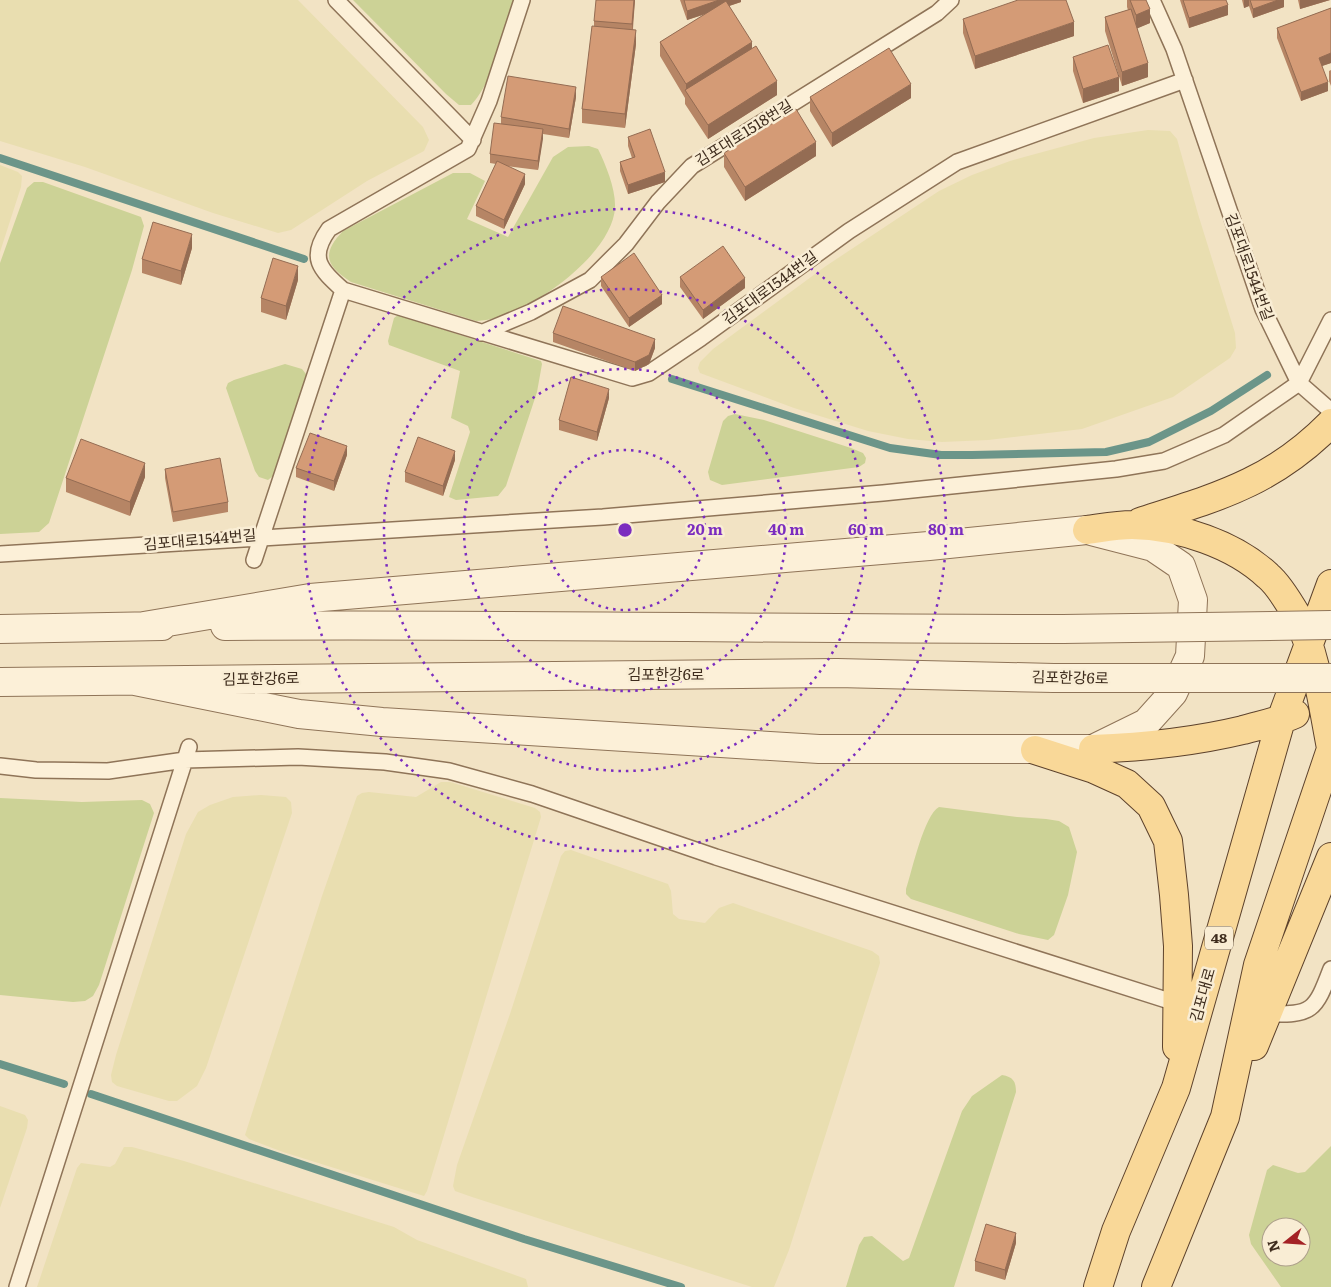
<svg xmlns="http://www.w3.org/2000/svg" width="1331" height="1287" font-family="Literata,'Noto Sans KR',serif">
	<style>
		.farmland { fill: #e9deb0 }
		.green { fill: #ccd296; fill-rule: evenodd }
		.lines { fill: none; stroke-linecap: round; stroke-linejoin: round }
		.stream { stroke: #6b9589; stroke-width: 8 }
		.service-casing { stroke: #8f7458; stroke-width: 18 }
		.tertiary-casing { stroke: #8f7458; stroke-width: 30 }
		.primary-casing { stroke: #5d422c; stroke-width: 30 }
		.service { stroke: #fcf0d8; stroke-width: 15 }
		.tertiary { stroke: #fcf0d8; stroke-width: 28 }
		.primary { stroke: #f9d898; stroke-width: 28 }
		.tertiary-bridge-casing { stroke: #8f7458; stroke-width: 30; stroke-linecap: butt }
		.tertiary-bridge { stroke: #fcf0d8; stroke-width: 28 }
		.wall { fill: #b68565 }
		.shaded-wall { fill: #946c53 }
		.building { fill: #d49b76; stroke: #946c53 }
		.ring { fill: none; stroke: #7b2cbf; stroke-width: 2.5; stroke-dasharray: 2.5 5 }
		.labels { text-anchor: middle; stroke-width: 5; stroke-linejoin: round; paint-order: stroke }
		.shield { fill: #f9edd4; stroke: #766654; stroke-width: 1 }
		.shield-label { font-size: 14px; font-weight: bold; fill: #3e2c1d }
		.street-label { font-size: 15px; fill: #3e2c1d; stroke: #f9edd4 }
		.centre { fill: #7b2cbf; stroke: #f9edd4; stroke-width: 2.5 }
		.ring-label { font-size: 15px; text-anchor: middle; font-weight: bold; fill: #7b2cbf; stroke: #f9edd4; stroke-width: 5; stroke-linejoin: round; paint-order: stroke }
	</style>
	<rect width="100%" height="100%" fill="#f2e3c4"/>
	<path class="farmland" d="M0 0H298L423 127 429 140 424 151 367 181 291 230 278 233 213 213 85 167 0 141Z
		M1148 130 1170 131 1177 139 1198 214 1235 333 1236 348 1230 358 1173 397 1082 429 988 440 942 442 908 439 868 431 794 408 700 373 698 368 700 362 713 349 826 266 939 191 972 175 1010 161 1094 138Z
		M0 165 18 172 22 176 21 187 0 252Z
		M441 782H450L535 808 540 812 541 817 427 1191 424 1196 283 1152 249 1139 245 1135 322 896 357 796 362 793 369 792 416 797Z
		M261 795 286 797 291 802 292 813 206 1068 197 1086 177 1101H169L117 1086 112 1082 111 1075 116 1055 186 834 198 812 210 805 233 797Z
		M571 850 668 884 671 891 673 914 679 919 705 923 719 908 733 903 872 951 879 956 880 963 789 1250 774 1287H752L472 1197 455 1191 453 1186 457 1165 510 1014 561 856 565 851Z
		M0 1106 25 1115 28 1120 27 1128 0 1208Z
		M124 1147H132L184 1161 394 1227 417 1240 526 1279 528 1287H37L77 1168 81 1163 110 1167 115 1164Z"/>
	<path class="green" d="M353 0H515C506 29 492 84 471 105H459L446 94Z
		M589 146 598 149C606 165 616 190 615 208 612 257 522 320 476 321L351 282C326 266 321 254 343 231L453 173H470L485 181 467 219 508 237 553 157 568 147Z
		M34 182H43L141 217 144 226 132 270 49 523 39 532 0 534V263L27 188Z
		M398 315 541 361 542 364 537 392 506 486 498 496 456 500 449 497 470 432 468 426 451 418 460 371 389 345 388 341 394 318Z
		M285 364 302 369 306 374V380L273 476 268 480 259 477 255 471 226 388 228 383 234 380Z
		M735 414 764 420 851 448 863 453 866 458 865 463 859 467 722 485 710 480 708 472 723 421 728 416Z
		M0 798 82 802 142 800 150 804 154 813 99 985 93 996 85 1001 73 1002 0 995Z
		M939 807 1017 817 1046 819 1059 821 1069 827 1077 852 1068 895 1054 935 1048 940 1019 934 911 899 906 894V889C912 871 924 815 939 807Z
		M1002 1075C1013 1077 1016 1081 1016 1092L954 1287H846L859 1245 864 1237 872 1236 903 1261 909 1258 962 1111 972 1096Z
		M1331 1146V1287H1281L1251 1244 1249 1235 1267 1170 1273 1165 1298 1173 1305 1172ZM1271 1227H1301V1257H1271Z"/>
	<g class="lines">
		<path class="stream" d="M0 158 304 259
			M672 379 890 448 941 455H972L1106 452 1149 442 1211 411 1267 375
			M0 1064 64 1084
			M91 1094 524 1239 681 1287"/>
		<defs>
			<path id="service" d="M336 0 473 140
				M522 0 489 101 468 149 329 229C308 258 320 269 343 290L632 378 649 373 701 338 849 231 957 162 1185 80
				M1152 0 1174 49 1263 309 1299 383 1331 411
				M481 333 531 312 590 280 626 244 658 202 692 166 937 13 951 0
				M1299 383 1331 320
				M0 554 603 517 883 493 1116 469 1164 461 1224 435 1299 383
				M254 560 343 290
				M0 766 36 770 108 771 185 760 298 757 385 762 449 771 532 794 716 857 1179 1004
				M1267 1014C1313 1015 1315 1011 1331 969
				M17 1287 189 747"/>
			<path id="tertiary" d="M225 626C504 624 784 629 1063 629
				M0 629 162 626
				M135 681 299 714 382 722 819 749H1093L1146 723 1173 693 1190 656 1193 600 1181 566 1153 547 1087 530 929 546 310 598 144 626
				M0 682 837 673 1054 678"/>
			<path id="primary" d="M1140 522C1217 497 1272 483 1331 423
				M1087 530C1102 528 1117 525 1132 525 1179 526 1234 544 1268 576 1279 585 1290 604 1297 616 1316 653 1323 707 1331 748
				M1093 749C1144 747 1193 742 1243 730 1260 725 1278 722 1295 714
				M1035 750 1094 769 1127 784 1151 806 1168 841 1174 895 1178 946 1177 1047
				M1254 1046 1331 857
				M1098 1287 1116 1231 1176 1088 1281 720 1331 584
				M1156 1287 1225 1117 1258 965 1331 749"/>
		</defs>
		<use href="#service" class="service-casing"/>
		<use href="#tertiary" class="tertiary-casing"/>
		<use href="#primary" class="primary-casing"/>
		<use href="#service" class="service"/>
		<use href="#tertiary" class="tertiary"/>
		<use href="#primary" class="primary"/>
		<defs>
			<path id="tertiary-bridge" d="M1063 629 1331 625
				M1054 678H1331"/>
		</defs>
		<use href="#tertiary-bridge" class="tertiary-bridge-casing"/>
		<use href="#tertiary-bridge" class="tertiary-bridge"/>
	</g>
	<path class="wall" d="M635 0 633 29 636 44 625 128 582 123V109L594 26V21Z
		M680 0H741V2L729 6 777 95 708 139 685 104V98L660 56V42L706 14 687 20Z
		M1127 0H1146L1150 23 1137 28 1148 77 1122 86 1105 31V17L1128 10 1127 7Z
		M1180 0H1226L1228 15 1189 28Z
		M1242 0H1284V7L1253 18 1249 6 1244 8Z
		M1298 0H1330L1300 9Z
		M1331 8V63L1322 66 1328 91 1301 101 1277 38V28Z
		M963 19 1074 36 975 69 963 33Z
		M1073 57 1119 91 1083 103 1073 71Z
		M1331 70V86L1329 81V71Z
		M576 97 569 138 543 134 538 170 507 166 525 184 504 229 476 216V206L496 164 490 163V154L501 124V117Z
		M810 97 911 98 832 147 810 111Z
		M628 137 665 182 628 194 620 171V162L632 158 628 146Z
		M724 153 816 156 745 201 724 167Z
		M192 248 181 285 142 273V259Z
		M601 277 662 304 629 327 601 286Z
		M680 277 745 288 703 319 680 287Z
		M298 280 286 320 261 312V298Z
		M553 333 655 348 649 364 635 371 553 342Z
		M609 398 597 441 559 430V420Z
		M347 455 334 491 296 477V468Z
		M455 460 443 496 405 482V472Z
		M165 469 228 502V512L173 522 165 478Z
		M145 477 130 516 66 492V478Z
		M1016 1243 1005 1280 975 1271V1261Z"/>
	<path class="shaded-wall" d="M634 0H635L632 33V24Z
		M719 0H741V2L687 20V11Z
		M1244 0H1249V6L1244 8Z
		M1278 0H1284V7L1253 18V9Z
		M1300 0H1330L1300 9Z
		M1228 5V15L1189 28V18Z
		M1150 9V23L1136 29V15Z
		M1074 22V36L975 69V56Z
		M636 30V44L625 128V114Z
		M752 42V56L686 90V84Z
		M1331 53V63L1319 67V58Z
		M1148 63V77L1122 86V72Z
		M1119 77V91L1083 103V89Z
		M777 81V95L708 139V125Z
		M1328 82V91L1301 101V92Z
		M911 84V98L832 147V133Z
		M576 87V97L569 138V129Z
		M543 129V139L538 170V161Z
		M816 142V156L745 201V187Z
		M665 172V182L628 194V185Z
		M525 174V184L504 229V220Z
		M192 234V248L181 285V271Z
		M298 266V280L286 320V306Z
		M745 278V288L703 319V310Z
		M662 295V304L629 327V318Z
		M655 339V348L649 364 635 371V362Z
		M609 389V398L597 441V432Z
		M347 446V455L334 491V481Z
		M455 451V460L443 496V486Z
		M145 463V477L130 516V502Z
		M1016 1233V1243L1005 1280V1270Z"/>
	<path class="building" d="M596 0H634L632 24 594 21Z
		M684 0H719L687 11Z
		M1018 0H1066L1074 22 975 56 963 19Z
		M1130 0H1146L1150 9 1136 15Z
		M1183 0H1226L1228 5 1189 18Z
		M1250 0H1278L1253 9Z
		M726 1 752 42 686 84 660 42Z
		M1331 8V53L1319 58 1328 82 1301 92 1277 28Z
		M1131 9 1148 63 1122 72 1105 17Z
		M592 26 636 30 625 114 582 109Z
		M1108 45 1119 77 1083 89 1073 57Z
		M756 46 777 81 708 125 685 90Z
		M889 48 911 84 832 133 810 97Z
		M508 76 576 87 569 129 501 117Z
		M796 109 816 142 745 187 724 153Z
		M494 123 543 129 538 161 490 154Z
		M650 129 665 172 628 185 620 162 635 157 628 137Z
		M497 161 525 174 504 220 476 206Z
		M153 222 192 234 181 271 142 259Z
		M723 246 745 278 703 310 680 277Z
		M634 253 662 295 629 318 601 277Z
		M273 258 298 266 286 306 261 298Z
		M563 306 655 339 649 355 635 362 553 333Z
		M571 377 609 389 597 432 559 420Z
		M310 433 347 446 334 481 296 468Z
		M418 437 455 451 443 486 405 472Z
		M81 439 145 463 130 502 66 478Z
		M220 458 228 502 173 512 165 469Z
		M986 1224 1016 1233 1005 1270 975 1261Z"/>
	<g class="ring">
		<circle cx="625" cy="530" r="80"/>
		<circle cx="625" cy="530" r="161"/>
		<circle cx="625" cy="530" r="241"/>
		<circle cx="625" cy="530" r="321"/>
	</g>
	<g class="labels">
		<rect class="shield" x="1205" y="926.5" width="28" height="23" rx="4"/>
		<g class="shield-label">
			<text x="1219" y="943">48</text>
		</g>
		<g class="street-label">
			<text transform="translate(744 133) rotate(-32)" y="5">김포대로1518번길</text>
			<text transform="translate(1249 267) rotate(70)" y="5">김포대로1544번길</text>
			<text transform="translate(770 288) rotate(-36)" y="5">김포대로1544번길</text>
			<text transform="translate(200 540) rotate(-5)" y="5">김포대로1544번길</text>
			<text x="666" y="680">김포한강6로</text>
			<text transform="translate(1070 678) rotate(1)" y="5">김포한강6로</text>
			<text transform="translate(261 679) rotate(-1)" y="5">김포한강6로</text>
			<text transform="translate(1203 995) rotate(-74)" y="5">김포대로</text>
		</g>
	</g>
	<circle cx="625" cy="530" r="8" class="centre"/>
	<g class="ring-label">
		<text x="705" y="535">20 m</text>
		<text x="786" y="535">40 m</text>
		<text x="866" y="535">60 m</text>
		<text x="946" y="535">80 m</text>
	</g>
	<g transform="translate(1286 1242) rotate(253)"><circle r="24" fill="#f9edd4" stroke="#aea08b"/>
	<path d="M0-4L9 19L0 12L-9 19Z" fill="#a42225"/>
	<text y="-8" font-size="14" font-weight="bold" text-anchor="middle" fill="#3e2c1d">N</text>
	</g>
</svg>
